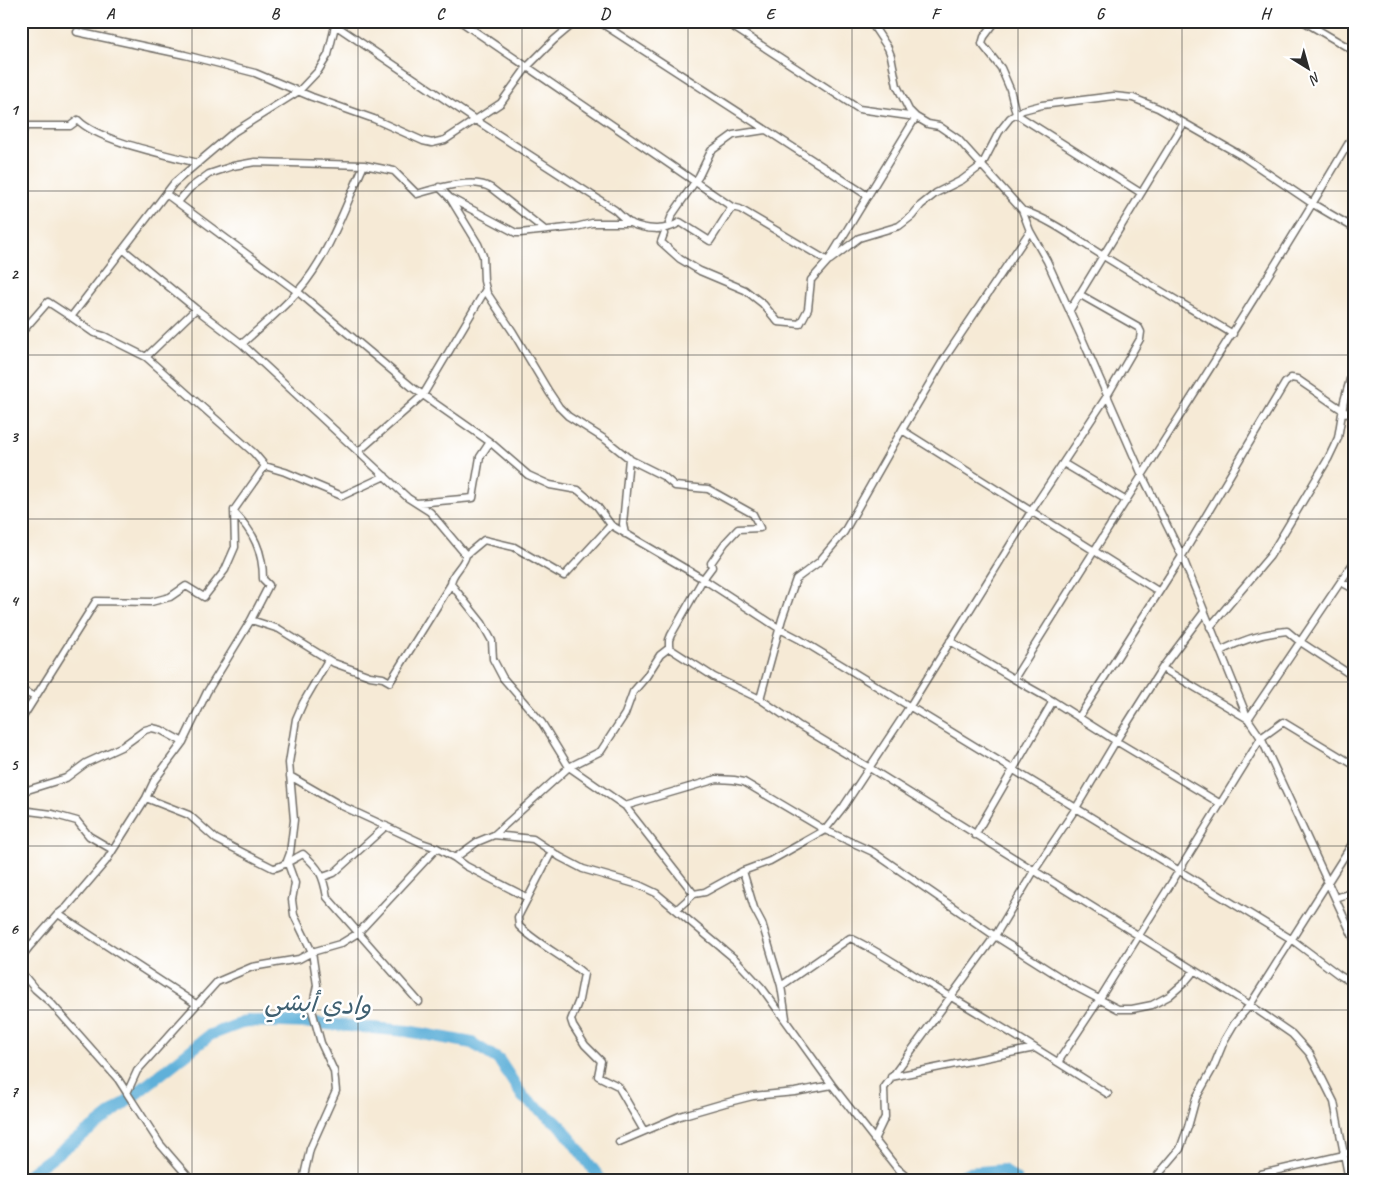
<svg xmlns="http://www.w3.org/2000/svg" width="1375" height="1201" font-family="Caveat,'Playpen Sans Arabic',sans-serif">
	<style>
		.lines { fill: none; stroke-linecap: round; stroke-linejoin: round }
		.river { stroke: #5eb0d9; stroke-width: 12 }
		.minor-casing { stroke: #726e67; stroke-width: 9 }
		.minor { stroke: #fff; stroke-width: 6 }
		.grid { fill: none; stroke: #2b2b2b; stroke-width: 1; stroke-opacity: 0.55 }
		.labels { text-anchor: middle; stroke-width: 5; stroke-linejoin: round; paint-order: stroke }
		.water-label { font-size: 25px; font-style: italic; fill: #3f6071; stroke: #fff }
		.neatline { fill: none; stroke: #2b2b2b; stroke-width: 2 }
		.grid-label { font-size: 16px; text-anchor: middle; font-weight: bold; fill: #2b2b2b }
	</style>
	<rect width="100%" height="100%" fill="#fff"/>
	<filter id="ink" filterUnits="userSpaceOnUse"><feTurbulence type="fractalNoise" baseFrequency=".02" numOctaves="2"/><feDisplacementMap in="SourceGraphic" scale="10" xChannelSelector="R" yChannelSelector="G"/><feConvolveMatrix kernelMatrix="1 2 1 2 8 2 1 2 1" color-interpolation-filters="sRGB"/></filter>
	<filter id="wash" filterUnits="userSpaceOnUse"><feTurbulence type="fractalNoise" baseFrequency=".0096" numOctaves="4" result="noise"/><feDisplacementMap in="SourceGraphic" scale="20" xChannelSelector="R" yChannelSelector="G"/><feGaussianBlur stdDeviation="1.12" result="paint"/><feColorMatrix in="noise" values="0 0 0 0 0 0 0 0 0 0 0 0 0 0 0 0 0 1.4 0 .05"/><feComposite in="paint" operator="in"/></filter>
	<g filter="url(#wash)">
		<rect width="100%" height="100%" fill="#f6ead6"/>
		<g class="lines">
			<path class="river" d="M21 1180 103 1120 210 1035 247 1021 314 1023 407 1031 472 1043 499 1060 523 1097 561 1126 601 1180
				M951 1180 968 1173 1003 1170 1016 1180"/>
		</g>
	</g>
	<g filter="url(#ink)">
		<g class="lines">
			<defs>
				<path id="minor" d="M460 21 732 207 740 209 828 261
					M598 21 868 196
					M870 21 888 48 891 56 897 86 909 110 916 117 928 124 939 126 958 139 1022 210 1030 231 1047 261 1081 336 1142 475 1182 556 1248 719 1261 738 1354 939
					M996 21 984 37 982 44 1001 68 1010 89 1016 114 1141 193
					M1303 21 1354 51
					M335 25 474 119 615 210C619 214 625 220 630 223 645 230 666 232 680 222L710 241 732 207
					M77 32 185 55 255 73 312 97 374 119 423 141 432 143 445 140 501 103 527 67 554 40 573 24 581 21
					M21 137 25 126H70L78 120C98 141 168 155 198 163
					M439 187 450 198 516 233H520L576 227 592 223H631
					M166 194 298 292 413 388 490 442 528 475 550 485 578 490 597 506 611 525 703 579 780 629 799 639 1291 939 1339 975 1354 984
					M450 198 478 244 483 256 484 281 487 293 513 332 549 392 559 407 568 416 606 440 631 460 663 476 675 486 708 489 753 514 760 528 738 529 725 543 711 563 712 567 703 579 671 635 669 640V648L714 677 760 699 798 725 868 767 1250 1005 1292 1034 1310 1054 1334 1102 1349 1180
					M178 202 190 188 209 174 233 166 255 162 364 165 394 171 417 194C436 188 474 177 491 188L545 230
					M1022 210C1052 220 1077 240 1105 257 1147 283 1190 308 1233 334
					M669 223 672 215 699 176 711 151 733 135 765 130
					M664 234 661 242 680 259 700 271 745 290 763 304 778 322 800 324 808 309 811 280 828 261 916 117 859 109 724 21
					M124 250 196 309
					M830 260 859 238 899 226 912 216 921 205 936 193 962 180 982 165 999 132 1010 118 1023 110 1042 105 1114 96 1133 98 1158 108 1242 156 1313 204 1354 228
					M1070 310 1184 123
					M71 317 94 333 104 336 146 357 196 309 242 344 408 498 430 512 466 555C464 566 451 573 451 584L482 623 492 641 493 659 503 678 542 723 569 767 625 806 694 894
					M21 333 48 302 71 317 174 183 234 132 299 91 318 71 328 55 336 22
					M242 344C261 326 282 310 298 291 328 258 345 206 364 165
					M902 430 1158 591
					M359 451 423 395 486 289
					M1063 463 1125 500
					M265 466 285 472 342 496 385 476
					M417 503 473 498 480 457 490 442
					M625 534 623 524 629 458
					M466 555 484 540 514 547 564 576 611 525
					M1341 582 1354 589
					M251 620 279 629 334 663 370 676 383 678 390 682 451 584
					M1210 627 1270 556 1328 459 1338 438 1344 401 1354 365
					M950 641 1014 679 1053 701 1116 741 1221 804
					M1220 651C1242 640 1263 633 1287 631L1299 641 1354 677
					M1162 668 1248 719 1354 562
					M1014 679C1126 497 1245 319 1354 134
					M21 690 35 697
					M760 699 782 619 796 579 819 562 844 532 902 430 944 359 1030 231
					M1079 717 1182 556 1285 383 1291 378 1297 379 1354 418
					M21 720 96 601 151 602 170 597 186 586 204 597 225 570 235 547 234 510 265 466 254 453 146 357
					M290 776 342 806 422 843 437 848 455 858 466 866 528 898
					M21 792 66 778 86 763 123 746 145 730 152 728 161 730 183 742
					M146 798 189 815 216 839 273 868C280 868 295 858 303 854 320 869 323 875 327 897L419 1002
					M625 806 717 779 734 780 744 782 825 830 873 852 995 936 1074 986 1118 1009H1132L1152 1005 1169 996 1184 983 1194 971
					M21 810 52 814 77 821 89 836 113 850
					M494 835 569 767 601 751 625 714 633 692 646 677 660 655 669 648
					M975 835 1053 701
					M552 851 518 917 519 926C538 945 564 956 584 974L579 1000 571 1020 573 1026 585 1045 601 1061 598 1076 618 1086 644 1131
					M455 858 477 842 494 835 533 839 560 857 583 869 639 885 656 893 736 960 762 988 832 1085 896 1167 911 1180
					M743 871 754 908 762 923 781 986 786 1018
					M323 877 334 873 386 826
					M1335 898 1354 892
					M677 909 694 894 705 892 743 871 770 861 825 830 844 806 910 706 1032 510 1107 396 1140 339 1141 332 1139 328 1079 294
					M58 914 196 1004
					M21 963 23 955 30 946 58 914 67 907 106 861 146 798 154 781 183 742 207 692 251 620 269 585 263 579C263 551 254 533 234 512
					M21 972 35 989 51 1003 118 1079 127 1093 137 1071 217 982 252 967 299 959 312 952 340 944 358 933 437 848
					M781 986 850 938C875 949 899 966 922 980 985 1016 1047 1055 1108 1094
					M1058 1062 1099 1000 1261 738 1283 722 1354 765
					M891 1077 1035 1048
					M127 1093 160 1144 191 1180
					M874 1140 885 1117 884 1088 995 936 1034 871 1076 808 1116 741 1162 668 1204 612
					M619 1142 680 1116 725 1103 753 1096 795 1092 832 1085
					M1261 1174 1344 1155 1349 1152 1354 1151
					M1158 1175 1180 1149 1188 1127 1196 1098 1213 1068 1224 1041 1234 1024 1250 1005 1354 841
					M303 1180 310 1149 336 1091 334 1071 321 1043 312 1010 317 985 312 952 294 915 292 900 295 883 287 861 290 853 294 820 289 763 296 719 303 703 328 660"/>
			</defs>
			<use href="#minor" class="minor-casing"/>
			<use href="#minor" class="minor"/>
		</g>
	</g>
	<path class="grid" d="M192 21V1180M358 21V1180M522 21V1180M688 21V1180M852 21V1180M1018 21V1180M1182 21V1180M21 191H1354M21 355H1354M21 519H1354M21 682H1354M21 846H1354M21 1010H1354"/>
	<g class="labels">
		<g class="water-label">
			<text transform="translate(318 1003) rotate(3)" y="9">وادي أبشي</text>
		</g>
	</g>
	<rect width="1375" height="1201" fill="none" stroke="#fff" stroke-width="55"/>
	<g transform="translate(1308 68) rotate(143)" stroke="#ffffff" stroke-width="4" paint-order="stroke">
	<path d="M0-4L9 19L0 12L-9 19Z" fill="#2b2b2b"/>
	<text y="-8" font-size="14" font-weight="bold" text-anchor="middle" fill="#2b2b2b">N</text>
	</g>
	<rect x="28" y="28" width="1320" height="1146" class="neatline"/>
	<g class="grid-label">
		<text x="110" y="19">A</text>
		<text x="275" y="19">B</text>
		<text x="440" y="19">C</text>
		<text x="605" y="19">D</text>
		<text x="770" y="19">E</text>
		<text x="935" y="19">F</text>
		<text x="1100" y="19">G</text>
		<text x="1265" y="19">H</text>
		<text x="14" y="115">1</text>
		<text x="14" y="279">2</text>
		<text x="14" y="442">3</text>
		<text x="14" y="606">4</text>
		<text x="14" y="770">5</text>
		<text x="14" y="934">6</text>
		<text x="14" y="1097">7</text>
	</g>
</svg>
